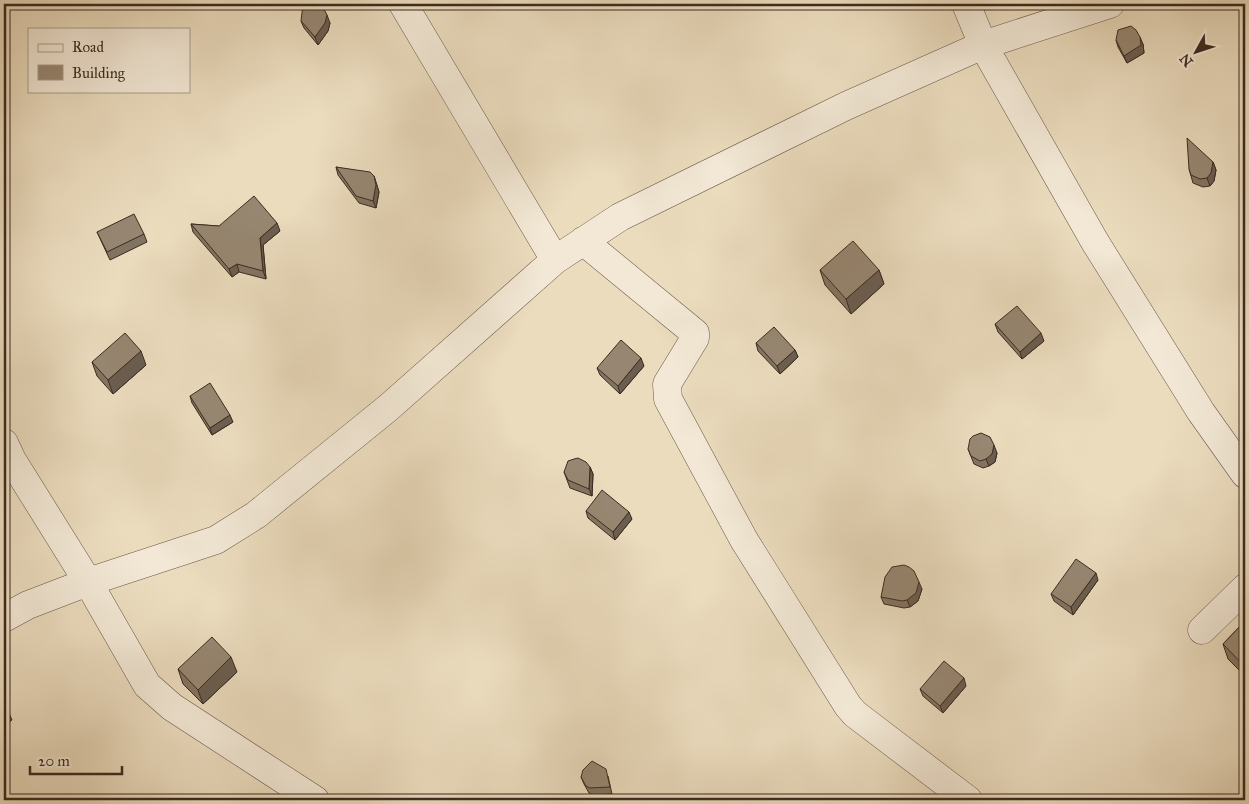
<svg xmlns="http://www.w3.org/2000/svg" width="1249" height="804" font-family="'IM FELL Great Primer',serif">
	<style>
		.lines { fill: none; stroke-linecap: round; stroke-linejoin: round }
		.minor-casing { stroke: #685748; stroke-width: 29 }
		.minor { stroke: #f2e8d5; stroke-width: 28 }
		.wall { fill: #827462; stroke: #3d2b20 }
		.shaded-wall { fill: #6a5e50; stroke: #3d2b20 }
		.building { fill: #978772; stroke: #3d2b20 }
	</style>
	<rect width="100%" height="100%" fill="#ebdcbe"/>
	<filter id="stains"><feTurbulence type="fractalNoise" baseFrequency=".004" numOctaves="4"/><feColorMatrix values="0 0 0 0 .2 0 0 0 0 .09 0 0 0 0 .02 0 0 0 .5 -.17"/></filter>
	<radialGradient id="worn" r=".72"><stop offset=".6" stop-color="#630" stop-opacity="0"/><stop offset="1" stop-color="#630" stop-opacity=".3"/></radialGradient>
	<g class="lines">
		<defs>
			<path id="minor" d="M403 4 555 260
				M966 4 983 45 1095 242 1201 412 1245 474
				M583 241 695 333V338L667 384 668 399 744 540 848 706 855 714 968 800
				M4 443 12 460 88 582 147 685 172 707 315 800
				M4 618 28 605 88 582 216 540 256 515 388 408 555 260 620 217 846 106 983 45 1110 4
				M1202 630 1245 588"/>
		</defs>
		<use href="#minor" class="minor-casing"/>
		<use href="#minor" class="minor"/>
	</g>
	<path class="wall" d="M301 21 330 23 328 31 318 45 304 28Z
		M1116 40 1143 44 1144 53 1127 63 1118 47Z
		M1213 162 1216 170 1214 181 1210 186 1203 187 1193 183 1189 169Z
		M336 167 374 176 379 192 376 208 359 203 338 175Z
		M191 224 280 231 263 245 266 279 239 272 232 277 193 232Z
		M97 232 144 234 147 242 110 260Z
		M820 270H879L884 284 851 314 825 285Z
		M995 324 1044 341 1022 359 998 332Z
		M756 343 795 350 798 357 780 374 758 351Z
		M92 362 146 365 113 394 97 376Z
		M644 366 620 394 600 375 597 368Z
		M190 396 233 422 212 435 192 403Z
		M968 449 997 453 995 462 989 466 983 468 974 464Z
		M590 467 593 474 592 496 570 488 564 472Z
		M586 511 632 519 615 540 588 518Z
		M1098 580 1073 615 1054 601 1051 594Z
		M922 589 918 601 910 607 904 608 884 604 881 597Z
		M1245 621V676L1228 659 1223 644Z
		M178 669 237 672 203 704 183 684Z
		M966 686 943 713 923 696 920 689Z
		M608 776 612 794 593 795 589 793 584 784 581 777Z"/>
	<path class="shaded-wall" d="M327 15 330 23 328 31 318 45 315 37Z
		M1140 37 1143 44 1144 53 1127 63 1124 56Z
		M1213 162 1216 170 1214 181 1210 186 1207 178Z
		M374 176 379 192 376 208 373 201Z
		M277 223 280 231 263 245 266 279 263 271 260 238Z
		M237 264 239 272 232 277 229 269Z
		M879 270 884 284 851 314 846 299Z
		M1041 333 1044 341 1022 359 1020 352Z
		M795 350 798 357 780 374 777 366Z
		M141 351 146 365 113 394 108 380Z
		M641 358 644 366 620 394 618 386Z
		M230 415 233 422 212 435 210 428Z
		M994 445 997 453 995 462 989 466 986 459Z
		M590 467 593 474 592 496 589 489Z
		M629 512 632 519 615 540 613 532Z
		M1096 573 1098 580 1073 615 1071 607Z
		M919 582 922 589 918 601 910 607 907 600Z
		M231 657 237 672 203 704 198 690Z
		M964 678 966 686 943 713 940 706Z
		M9 713 12 720 4 726V716Z"/>
	<path class="building" d="M303 4H319L325 11 327 15 325 23 315 37 301 21Z
		M1131 26 1136 30 1140 37 1141 45 1124 56 1116 40 1118 30Z
		M1187 138 1213 162 1211 173 1207 178 1200 179 1191 175 1189 169Z
		M336 167 370 172 374 176 376 185 373 201 356 196Z
		M254 196 277 223 260 238 263 271 237 264 229 269 191 224 219 226Z
		M134 214 144 234 107 252 97 232Z
		M853 241 879 270 846 299 820 270Z
		M1017 306 1041 333 1020 352 995 324Z
		M774 327 795 350 777 366 756 343Z
		M125 333 141 351 108 380 92 362Z
		M621 340 641 358 618 386 597 368Z
		M210 383 230 415 210 428 190 396Z
		M981 433 990 437 994 445 992 454 986 459 980 461 971 456 968 449 970 439 973 436Z
		M578 458 586 462 590 467 589 489 568 480 564 472 568 461 574 459Z
		M602 490 629 512 613 532 586 511Z
		M1076 559 1096 573 1071 607 1051 594Z
		M904 565 909 567 914 571 919 582 916 593 907 600 902 601 881 597 885 577 892 567Z
		M1245 621V667L1223 644Z
		M212 637 231 657 198 690 178 669Z
		M944 661 964 678 940 706 920 689Z
		M4 705 9 713 4 716Z
		M592 761 606 769 610 787 590 788 586 786 581 777 583 770Z"/>
	<rect width="1249" height="804" fill="none" stroke="#ebdcbe" stroke-width="20"/>
	<rect x="5" y="5" width="1239" height="794" fill="none" stroke="#3d2b20" stroke-width="2.5"/>
	<rect x="10" y="10" width="1229" height="784" fill="none" stroke="#3d2b20"/>
	<rect x="28" y="28" width="162" height="65" fill="#f2e8d5" stroke="#aa9c8d"/>
	<rect x="38" y="44" width="25" height="8" fill="#f2e8d5" stroke="#aa9c8d"/>
	<text x="72" y="52" font-size="15" fill="#3d2b20">Road</text>
	<rect x="38" y="65" width="25" height="15" fill="#978772" stroke="#aa9c8d"/>
	<text x="72" y="78" font-size="15" fill="#3d2b20">Building</text>
	<g transform="translate(1196 52) rotate(230)" stroke="#f2e8d5" stroke-width="4" paint-order="stroke">
	<path d="M0-4L9 19L0 12L-9 19Z" fill="#3d2b20"/>
	<text y="-8" font-size="14" font-weight="bold" text-anchor="middle" fill="#3d2b20">N</text>
	</g>
	<path d="M30 766v8h92v-8" fill="none" stroke="#3d2b20" stroke-width="2.5"/>
	<text x="38" y="766" font-size="15" fill="#3d2b20" stroke="#f2e8d5" stroke-width="4" paint-order="stroke">20 m</text>
	<rect width="100%" height="100%" filter="url(#stains)"/>
	<rect width="100%" height="100%" fill="url(#worn)"/>
</svg>
